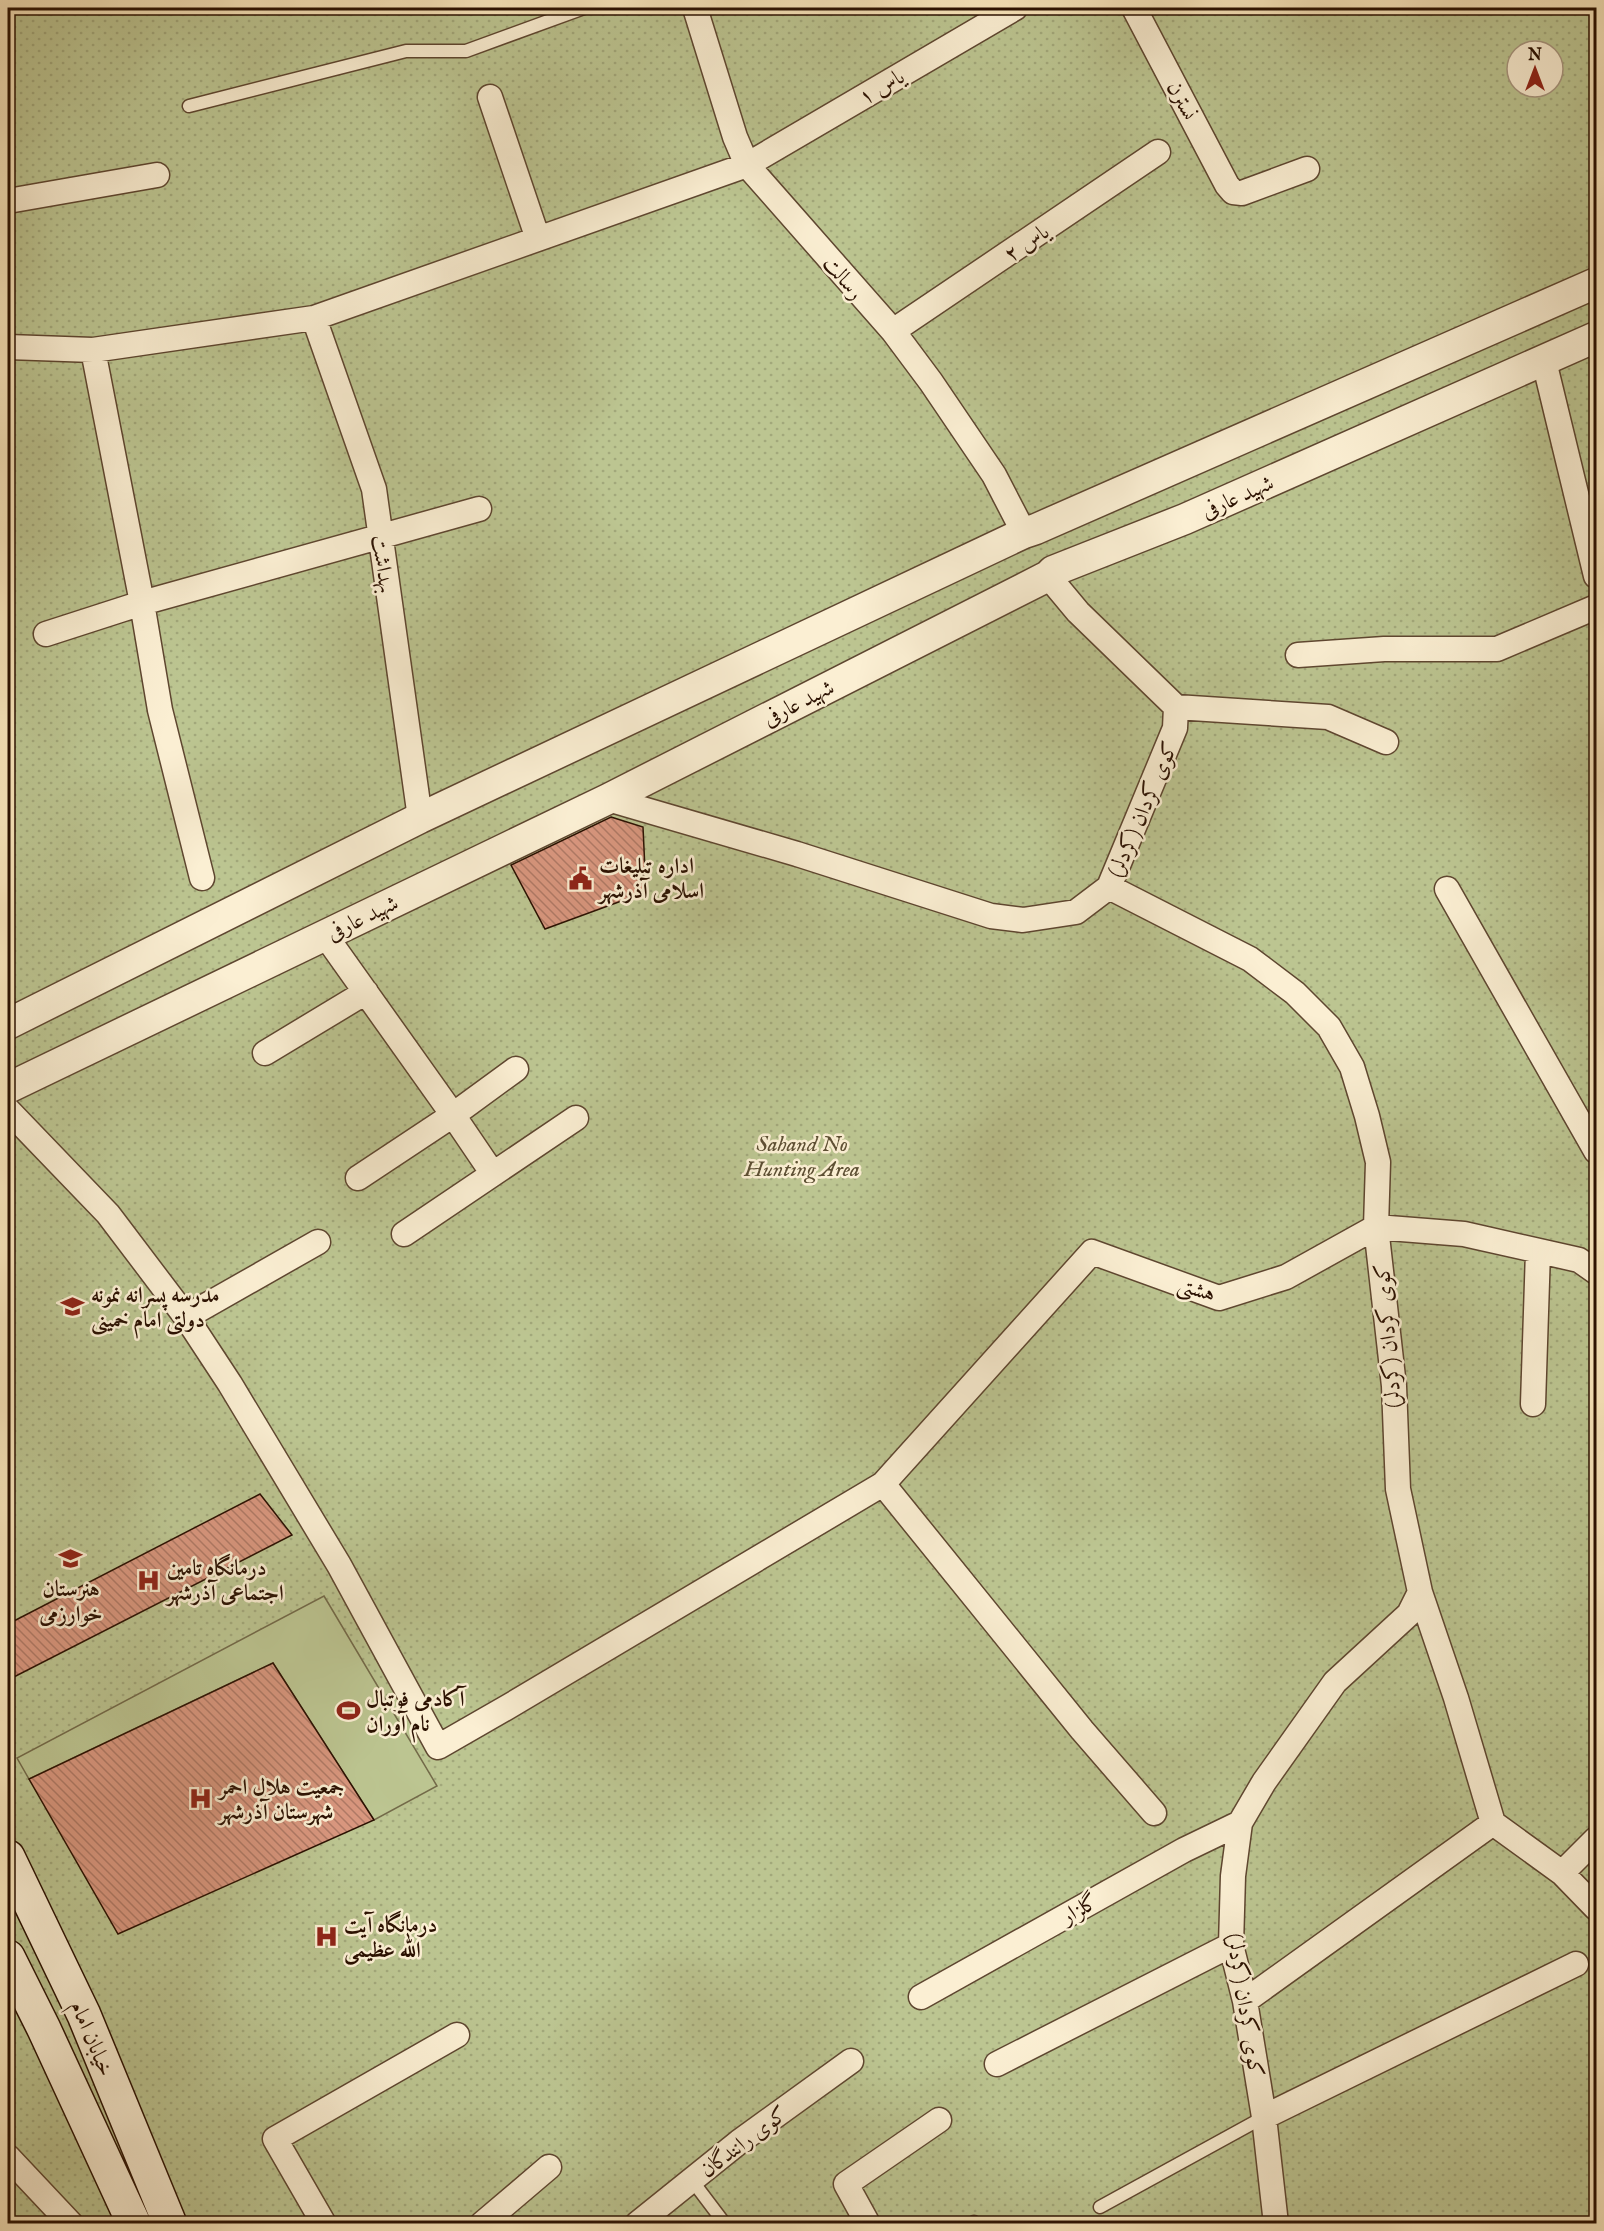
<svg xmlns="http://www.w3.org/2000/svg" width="1604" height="2231" font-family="'IM FELL English',Amiri,serif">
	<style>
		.grass { fill: url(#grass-dots); stroke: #736a49; stroke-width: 1.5; fill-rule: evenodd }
		.pitch { fill: #bcc591; stroke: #736a49; stroke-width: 1.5 }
		.building { fill: url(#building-back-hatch); stroke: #2a1001; stroke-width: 1.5 }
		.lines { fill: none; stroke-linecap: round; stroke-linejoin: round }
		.service-casing { stroke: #5e4630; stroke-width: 15 }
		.minor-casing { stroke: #5e4630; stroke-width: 27 }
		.tertiary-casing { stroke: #5e4630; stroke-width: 33 }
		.secondary-casing { stroke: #2a1001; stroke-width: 36 }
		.service { stroke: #fbefd3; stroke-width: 12 }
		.minor { stroke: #fbefd3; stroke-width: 24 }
		.tertiary { stroke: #fbefd3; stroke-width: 30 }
		.secondary { stroke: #fbefd3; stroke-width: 33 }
		.labels { text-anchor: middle; stroke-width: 5; stroke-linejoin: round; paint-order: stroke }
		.street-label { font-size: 22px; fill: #2a1001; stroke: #fbefd3 }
		.poi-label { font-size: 22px; font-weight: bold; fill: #2a1001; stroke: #fbefd3; text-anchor: start }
		.park-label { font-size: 22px; font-style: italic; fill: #5d4f33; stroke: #fbefd3 }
	</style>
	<defs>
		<pattern id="grass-dots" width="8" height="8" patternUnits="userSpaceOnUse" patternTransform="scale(1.5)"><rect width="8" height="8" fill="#bcc591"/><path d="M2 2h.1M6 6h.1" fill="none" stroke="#a2a87b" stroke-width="1.8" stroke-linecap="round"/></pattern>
		<pattern id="building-back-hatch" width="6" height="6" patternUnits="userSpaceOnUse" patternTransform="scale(1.5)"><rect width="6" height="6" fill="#d8967e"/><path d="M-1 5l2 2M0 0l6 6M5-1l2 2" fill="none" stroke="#af7965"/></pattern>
	</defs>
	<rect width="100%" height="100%" fill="#f9e6bc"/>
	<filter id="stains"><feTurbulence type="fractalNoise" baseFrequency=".00333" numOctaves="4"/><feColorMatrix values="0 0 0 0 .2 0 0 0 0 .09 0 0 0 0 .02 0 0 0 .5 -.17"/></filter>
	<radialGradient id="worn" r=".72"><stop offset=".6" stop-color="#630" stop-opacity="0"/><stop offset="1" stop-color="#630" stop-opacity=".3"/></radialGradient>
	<path class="grass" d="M8 8H1596V2223L8 2224ZM1517 51H1553V87H1517Z"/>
	<path class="pitch" d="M324 1596 437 1786 374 1820 273 1663 29 1779 17 1758Z"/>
	<path class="building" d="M611 817 643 827 646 892 545 929 511 865Z
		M260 1494 292 1535 8 1680V1624Z
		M273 1663 374 1820 118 1934 29 1779Z"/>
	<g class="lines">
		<defs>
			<path id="service" d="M189 106 406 51H466L584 8
				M691 2179 725 2224
				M1100 2207 1264 2117
				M974 2222V2224"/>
			<path id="minor" d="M695 8 735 137 747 165 893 331 931 382 994 475 1024 533
				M1134 8 1227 185 1233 192 1242 193 1307 169
				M490 97 538 239
				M8 201 157 175
				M314 318 374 489 420 818
				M893 331 1158 152
				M8 347 93 350 314 318 747 165 1015 8
				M93 350 142 603 160 710 202 878
				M1544 361 1596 576
				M1048 576 1078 612 1176 707 1175 728 1109 887 1250 959 1295 993 1329 1027 1352 1067 1367 1116 1378 1162 1376 1227 1394 1386 1398 1489 1420 1592 1409 1614 1335 1682 1264 1782 1240 1823 1233 1876 1231 1945 1245 2001 1264 2117 1276 2224
				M46 634 142 603 479 509
				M1298 655 1384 649H1497L1596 607
				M1176 707 1328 717 1386 742
				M608 799 797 854 991 916 1023 920 1076 912 1109 887
				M1447 889 1596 1151
				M325 935 453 1115 493 1174
				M265 1053 366 992
				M8 1110 108 1214 186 1317 230 1384 339 1565 438 1747 506 1708 883 1484 1092 1252 1219 1298 1286 1277 1376 1227 1464 1234 1579 1260 1596 1272
				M358 1178 453 1115 516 1069
				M404 1234 576 1118
				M186 1317 318 1242
				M1533 1404 1538 1251
				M883 1484 1082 1730 1154 1813
				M1493 1823 1562 1873 1596 1908
				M1562 1873 1596 1839
				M921 1997 1184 1850 1240 1823
				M1245 2001 1493 1823 1456 1698 1420 1592
				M997 2064 1231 1945
				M1264 2117 1576 1964
				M8 2157 71 2224
				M324 2224 275 2139 457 2035
				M482 2224 549 2167
				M637 2224 739 2142 851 2061
				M868 2224 846 2184 939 2120"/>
			<path id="tertiary" d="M8 1024 420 818 1024 533 1036 529 1596 283
				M8 1088 608 799 1048 576 1053 571 1185 519 1596 337"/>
			<path id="secondary" d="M8 1857 84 2015 170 2224
				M8 1957 44 2029 134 2224"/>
		</defs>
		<use href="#service" class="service-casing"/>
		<use href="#minor" class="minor-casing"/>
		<use href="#tertiary" class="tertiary-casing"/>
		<use href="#secondary" class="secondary-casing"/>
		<use href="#service" class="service"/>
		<use href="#minor" class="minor"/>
		<use href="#tertiary" class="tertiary"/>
		<use href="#secondary" class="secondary"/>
	</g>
	<defs>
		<symbol id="civic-bare" viewBox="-9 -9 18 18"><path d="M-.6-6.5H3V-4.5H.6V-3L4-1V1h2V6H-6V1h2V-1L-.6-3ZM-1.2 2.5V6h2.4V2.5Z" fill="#8f2418" stroke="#fbefd3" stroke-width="2.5" paint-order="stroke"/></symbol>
		<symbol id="school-bare" viewBox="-9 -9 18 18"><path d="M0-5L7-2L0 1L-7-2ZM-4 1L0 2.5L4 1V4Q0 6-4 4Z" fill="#8f2418" stroke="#fbefd3" stroke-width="2.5" paint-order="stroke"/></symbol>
		<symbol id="hospital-bare" viewBox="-9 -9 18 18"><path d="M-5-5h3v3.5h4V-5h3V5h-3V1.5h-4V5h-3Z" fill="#8f2418" stroke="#fbefd3" stroke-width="2.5" paint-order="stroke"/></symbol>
		<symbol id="stadium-bare" viewBox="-9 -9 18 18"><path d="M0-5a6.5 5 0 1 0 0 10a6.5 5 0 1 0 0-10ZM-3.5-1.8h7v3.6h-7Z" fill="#8f2418" stroke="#fbefd3" stroke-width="2.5" paint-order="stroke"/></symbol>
	</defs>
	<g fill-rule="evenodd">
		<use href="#civic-bare" x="564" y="862" width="33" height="33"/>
		<use href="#school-bare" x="56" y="1290" width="33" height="33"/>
		<use href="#school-bare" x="54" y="1542" width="33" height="33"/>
		<use href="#hospital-bare" x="132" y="1564" width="33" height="33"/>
		<use href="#stadium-bare" x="332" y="1694" width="33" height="33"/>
		<use href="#hospital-bare" x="184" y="1782" width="33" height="33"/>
		<use href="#hospital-bare" x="310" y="1920" width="33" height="33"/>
	</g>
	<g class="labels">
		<g class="street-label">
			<text transform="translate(881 86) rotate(-30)" y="8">یاس ۱</text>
			<text transform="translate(1183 100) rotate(62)" y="8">نسترن</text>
			<text transform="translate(1026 242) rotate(-34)" y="8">یاس ۲</text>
			<text transform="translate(844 277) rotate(50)" y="8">رسالت</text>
			<text transform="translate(1237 496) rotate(-24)" y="8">شهید عارفی</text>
			<text transform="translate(384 564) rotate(82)" y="8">بهداشت</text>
			<text transform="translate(798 702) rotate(-27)" y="8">شهید عارفی</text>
			<text transform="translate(1142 809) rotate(-67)" y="8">کوی کردان (کردلر)</text>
			<text transform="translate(362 917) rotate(-26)" y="8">شهید عارفی</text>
			<text transform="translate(1197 1288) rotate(17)" y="8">هشتی</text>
			<text transform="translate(1387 1336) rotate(-95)" y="8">کوی کردان (کردلر)</text>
			<text transform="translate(1079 1908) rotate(-29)" y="8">گلزار</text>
			<text transform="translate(1246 2005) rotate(81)" y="8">کوی کردان (کردلر)</text>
			<text transform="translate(93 2038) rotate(67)" y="8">خیابان امام</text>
			<text transform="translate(743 2141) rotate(-37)" y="8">کوی رانندگان</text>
		</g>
		<g class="poi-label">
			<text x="599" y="873">اداره تبلیغات<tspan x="599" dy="25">اسلامی آذرشهر</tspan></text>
			<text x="91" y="1302">مدرسه پسرانه نمونه<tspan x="91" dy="25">دولتی امام خمینی</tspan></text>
			<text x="167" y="1575">درمانگاه تامین<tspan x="167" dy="25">اجتماعی آذرشهر</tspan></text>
			<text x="71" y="1596" text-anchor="middle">هنرستان<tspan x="71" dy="25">خوارزمی</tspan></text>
			<text x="366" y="1706">آکادمی فوتبال<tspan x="366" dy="25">نام آوران</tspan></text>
			<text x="219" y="1794">جمعیت هلال احمر<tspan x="219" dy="25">شهرستان آذرشهر</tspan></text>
			<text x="344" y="1932">درمانگاه آیت<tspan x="344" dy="25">الله عظیمی</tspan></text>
		</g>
		<g class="park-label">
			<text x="802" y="1151">Sahand No<tspan x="802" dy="25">Hunting Area</tspan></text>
		</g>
	</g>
	<rect width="1604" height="2231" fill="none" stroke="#f9e6bc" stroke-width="30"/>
	<rect x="9" y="9" width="1586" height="2213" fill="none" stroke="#2a1001" stroke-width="3"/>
	<rect x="15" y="15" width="1574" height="2201" fill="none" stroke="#2a1001" stroke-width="1.5"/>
	<g transform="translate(1535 69)"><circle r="28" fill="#fbefd3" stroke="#a7967f" stroke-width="1.5"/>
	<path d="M0-4.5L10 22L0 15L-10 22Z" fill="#8f2418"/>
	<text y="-9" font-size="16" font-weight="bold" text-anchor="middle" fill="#2a1001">N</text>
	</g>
	<rect width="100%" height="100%" filter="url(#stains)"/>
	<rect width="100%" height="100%" fill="url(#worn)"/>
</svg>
